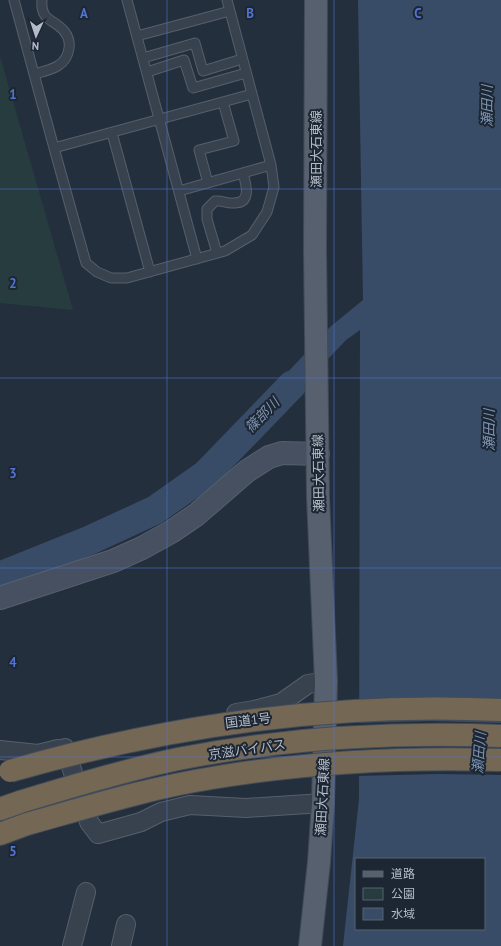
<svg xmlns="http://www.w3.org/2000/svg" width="501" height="946" font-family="'PT Sans','Noto Sans JP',sans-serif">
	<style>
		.green { fill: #263c3f }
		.water { fill: #394c67; fill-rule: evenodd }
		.pier { fill: #242f3e }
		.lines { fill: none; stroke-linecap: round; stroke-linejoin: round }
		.river { stroke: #394c67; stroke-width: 29 }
		.lane-casing { stroke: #565f6c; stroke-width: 11 }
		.street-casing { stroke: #565f6c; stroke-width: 20 }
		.secondary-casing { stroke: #565f6c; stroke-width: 24 }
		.primary-casing { stroke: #414a57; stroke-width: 24 }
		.highway-casing { stroke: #434c59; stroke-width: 24 }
		.lane { stroke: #38414e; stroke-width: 9 }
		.street { stroke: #38414e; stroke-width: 18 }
		.secondary { stroke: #465061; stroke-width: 22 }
		.primary { stroke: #56606e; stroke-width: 22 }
		.highway { stroke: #746855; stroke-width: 22 }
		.highway-bridge-casing { stroke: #434c59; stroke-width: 24; stroke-linecap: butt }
		.highway-bridge { stroke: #746855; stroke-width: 22 }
		.grid { fill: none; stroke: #5274d3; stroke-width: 1; stroke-opacity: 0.55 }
		.labels { text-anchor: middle; stroke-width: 4; stroke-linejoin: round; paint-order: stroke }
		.street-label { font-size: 13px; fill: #b4bcc9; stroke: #1d2633 }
		.water-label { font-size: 14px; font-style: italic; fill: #7c92b1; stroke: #1d2633 }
		.grid-label { font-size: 13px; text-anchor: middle; font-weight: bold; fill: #5274d3; stroke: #1d2633; stroke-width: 4; stroke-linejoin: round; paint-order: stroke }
	</style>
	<rect width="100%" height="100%" fill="#242f3e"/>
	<path class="green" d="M0 56 73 310 0 303Z"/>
	<path class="water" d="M358 0H501V946H343L359 799 360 330 346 340 270 420 257 405 330 327 363 300ZM356 859H484V929H356Z"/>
	<path class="pier" d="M432 721 501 723V775L438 774 357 776V723Z"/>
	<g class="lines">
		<path class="river" d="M0 576 90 540 155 510 206 474 292 385"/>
		<defs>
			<path id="lane" d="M14 0 54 148 86 263 97 272 111 278H127L225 251 252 235 267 212 274 187 271 165 227 0
				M127 0 197 259
				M137 36 230 11
				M143 58 195 43 203 71 242 59
				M147 72 184 60 193 88 246 73
				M34 74C49 70 67 67 69 48 70 42 68 36 64 31 54 19 40 21 42 0
				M112 133 150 272
				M54 148 252 94
				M208 183 199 150 234 141 223 102
				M179 191 271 165
				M217 253 207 219V209L215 201C222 200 227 204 234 203 252 203 246 184 243 173"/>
			<path id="street" d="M236 713 254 710 281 703 308 684 326 681
				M65 748 89 822 98 834 141 822 161 812 190 805 246 808 323 803
				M0 750 38 754 58 749
				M72 946 86 892
				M121 946 126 924"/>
			<path id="secondary" d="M0 598 113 561 142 548 171 532 196 515 247 471 269 457 282 453 318 454"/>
			<path id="primary" d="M310 946 319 862 323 803 326 681 318 497 315 250 316 0"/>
			<path id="highway" d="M0 809 20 802
				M0 834 27 824"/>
		</defs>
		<use href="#lane" class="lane-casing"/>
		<use href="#street" class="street-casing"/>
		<use href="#secondary" class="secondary-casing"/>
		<use href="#primary" class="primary-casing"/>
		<use href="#highway" class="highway-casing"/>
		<use href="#lane" class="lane"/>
		<use href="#street" class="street"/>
		<use href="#secondary" class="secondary"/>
		<use href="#primary" class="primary"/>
		<use href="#highway" class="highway"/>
		<defs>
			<path id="highway-bridge" d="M10 771C170 725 334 702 501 710
				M20 802C72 786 125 770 178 759 284 738 393 732 501 736
				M27 824C88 807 149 788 212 778 307 762 404 757 501 760"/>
		</defs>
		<use href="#highway-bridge" class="highway-bridge-casing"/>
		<use href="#highway-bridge" class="highway-bridge"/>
	</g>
	<path class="grid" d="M167 0V946M334 0V946M0 189H501M0 378H501M0 568H501M0 757H501"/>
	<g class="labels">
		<g class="street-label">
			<text transform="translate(316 149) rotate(-90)" y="5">瀬田大石東線</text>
			<text transform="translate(318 473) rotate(-91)" y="5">瀬田大石東線</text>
			<text transform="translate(248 720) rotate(-7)" y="5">国道1号</text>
			<text transform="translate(247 749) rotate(-8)" y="5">京滋バイパス</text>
			<text transform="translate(322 797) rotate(-87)" y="5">瀬田大石東線</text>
		</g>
		<g class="water-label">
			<text transform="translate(487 106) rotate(-90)" y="5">瀬田川</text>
			<text transform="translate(262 415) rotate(-46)" y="5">篠部川</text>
			<text transform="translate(489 430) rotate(-90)" y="5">瀬田川</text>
			<text transform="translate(479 753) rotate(-86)" y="5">瀬田川</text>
		</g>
	</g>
	<g class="grid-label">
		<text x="84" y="18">A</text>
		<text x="250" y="18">B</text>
		<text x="418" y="18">C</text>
		<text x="13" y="99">1</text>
		<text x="13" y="288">2</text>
		<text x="13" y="478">3</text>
		<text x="13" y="667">4</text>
		<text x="13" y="856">5</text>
	</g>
	<rect x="355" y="858" width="130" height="72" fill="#1d2633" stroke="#59626f"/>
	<rect x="363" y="871" width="20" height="6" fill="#56606e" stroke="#59626f"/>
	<text x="391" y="878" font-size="12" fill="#b4bcc9">道路</text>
	<rect x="363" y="888" width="20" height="12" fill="#263c3f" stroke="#59626f"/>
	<text x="391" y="898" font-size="12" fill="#b4bcc9">公園</text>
	<rect x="363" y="908" width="20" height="12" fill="#394c67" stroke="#59626f"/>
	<text x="391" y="918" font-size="12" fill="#b4bcc9">水域</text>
	<g transform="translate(36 36) rotate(183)" stroke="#1d2633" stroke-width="3" paint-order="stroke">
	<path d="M0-3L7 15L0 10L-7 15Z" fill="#b4bcc9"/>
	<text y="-6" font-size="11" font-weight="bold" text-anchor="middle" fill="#b4bcc9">N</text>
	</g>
</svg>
